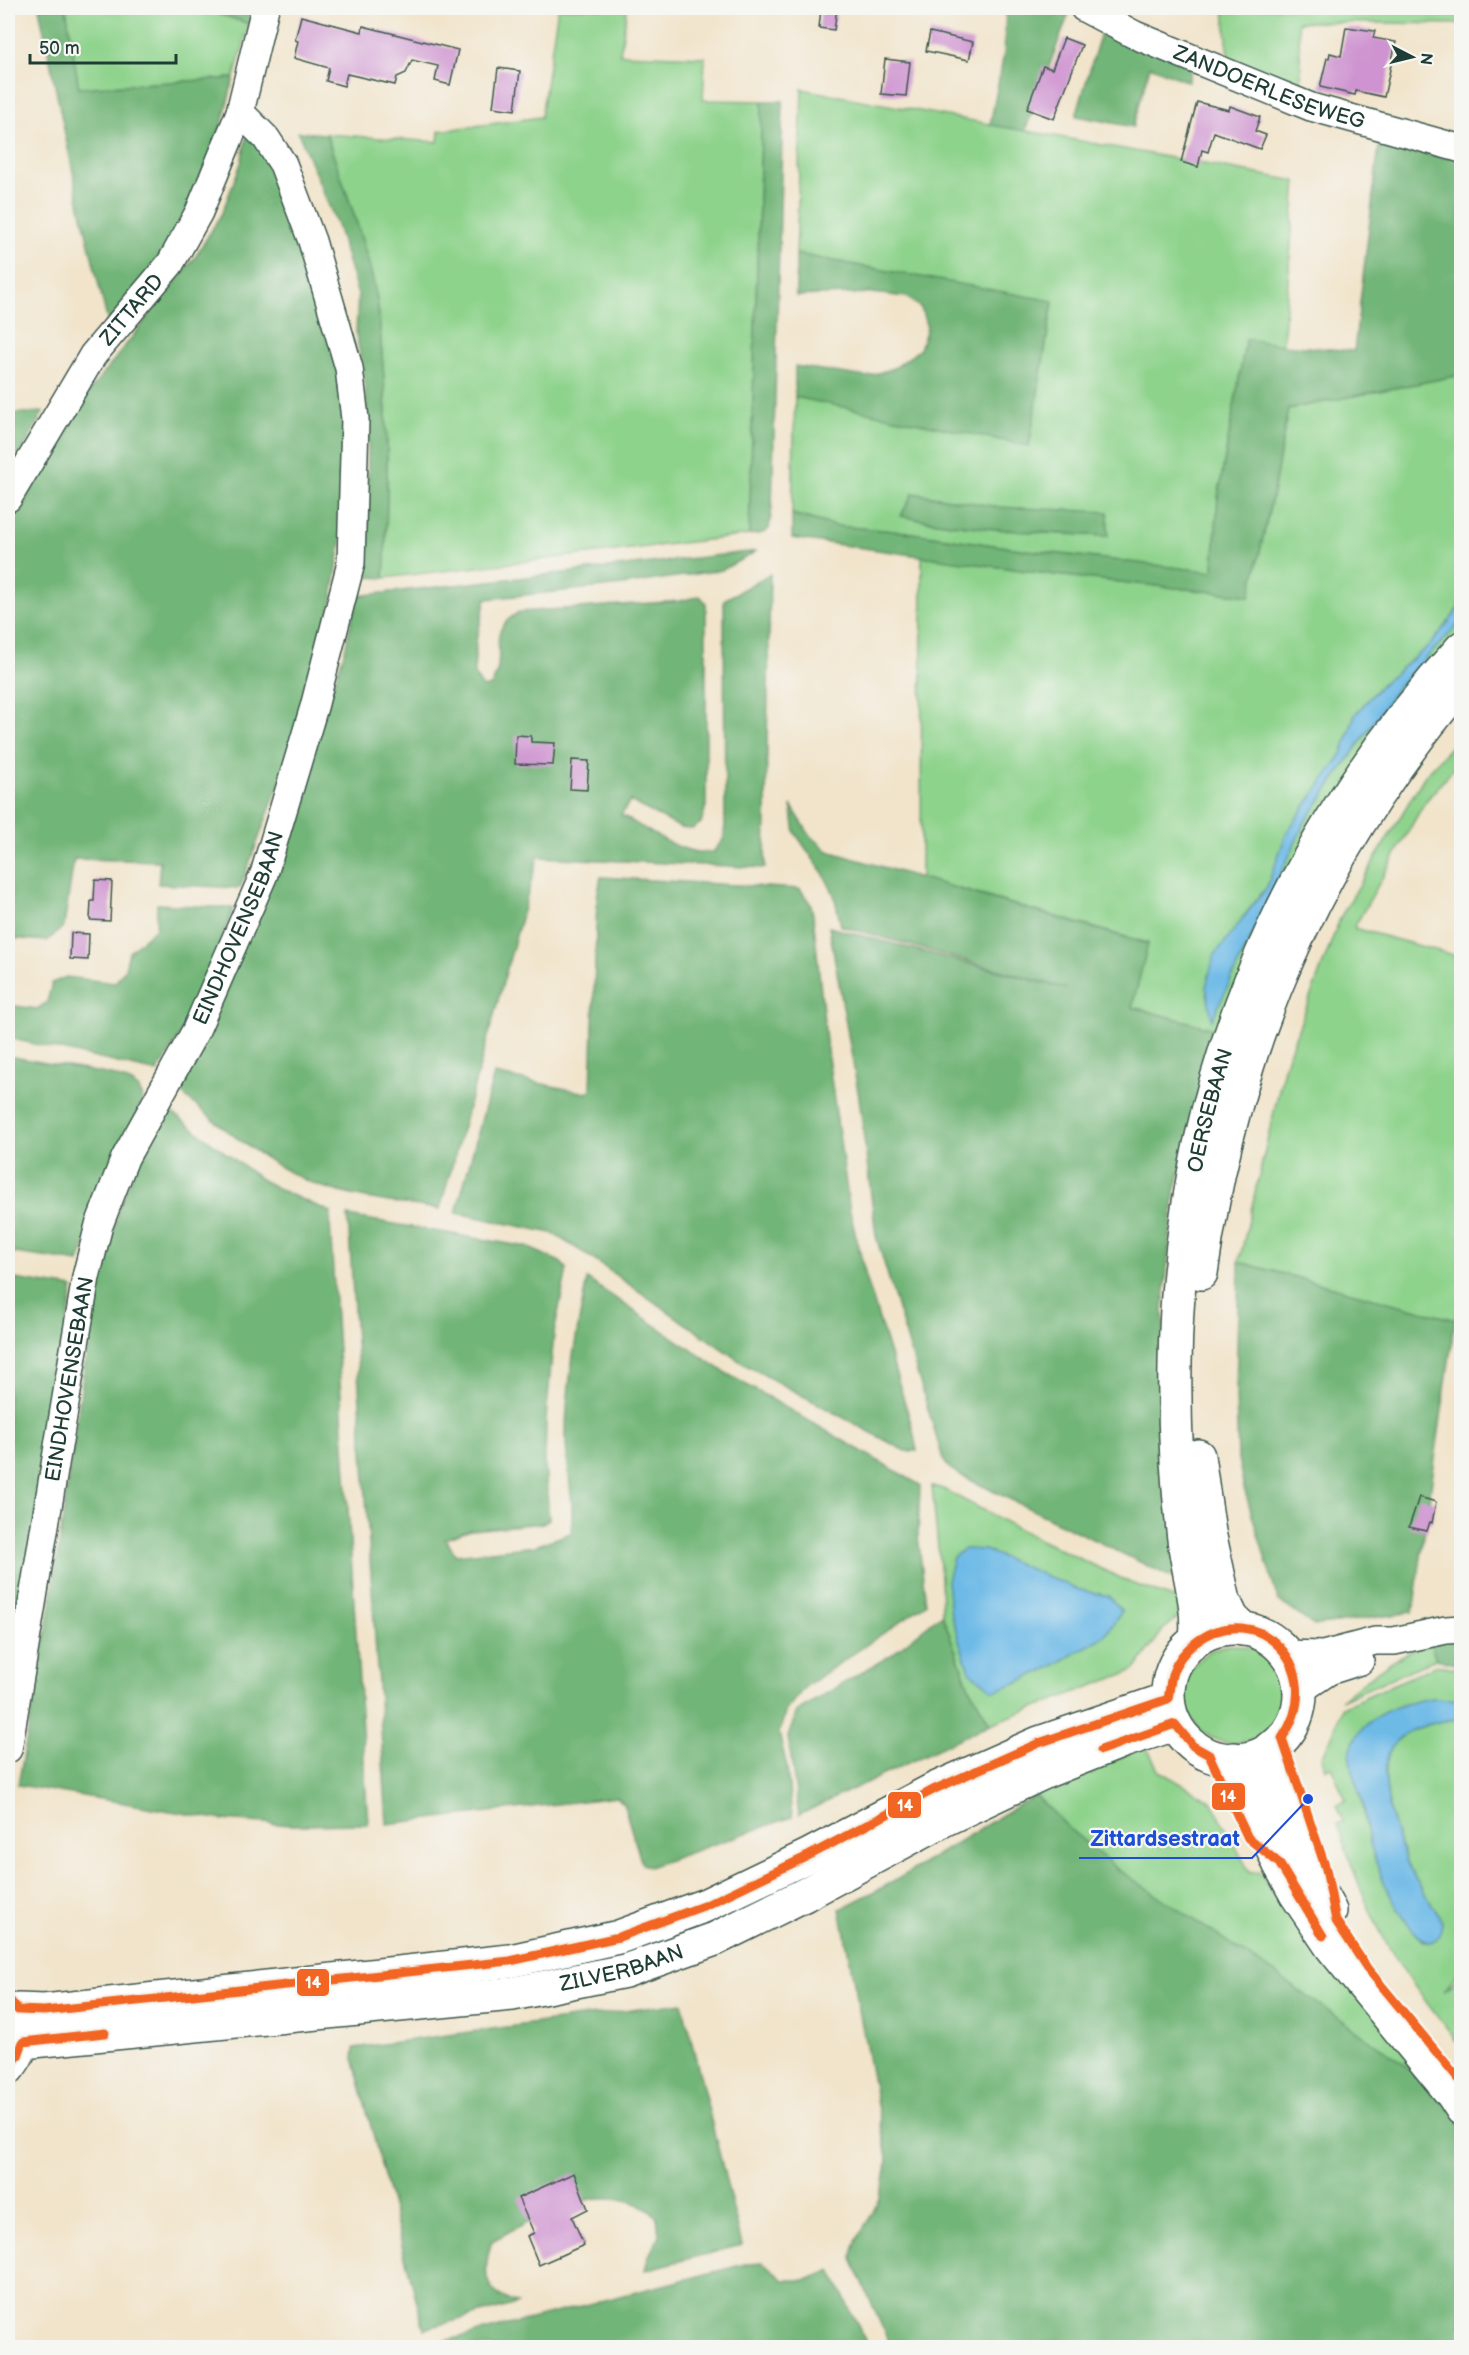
<svg xmlns="http://www.w3.org/2000/svg" width="1469" height="2355" font-family="'Balsamiq Sans',sans-serif">
	<style>
		.green { fill: #8ed38c; stroke: #568860; stroke-width: 1.5; fill-rule: evenodd }
		.forest { fill: #72b578; stroke: #487956; stroke-width: 1.5 }
		.water { fill: #6dbae7; stroke: #467c8e; stroke-width: 1.5 }
		.building { fill: #ce93d0 }
		.lines { fill: none; stroke-linecap: round; stroke-linejoin: round }
		.minor-casing { stroke: #3e564b; stroke-width: 30 }
		.major-casing { stroke: #3e564b; stroke-width: 36 }
		.minor { stroke: #fff; stroke-width: 27 }
		.major { stroke: #fff; stroke-width: 33 }
		.bus-1-casing { stroke: #f6f6f2; stroke-width: 14 }
		.bus-1 { stroke: #f26522; stroke-width: 9 }
		.labels { text-anchor: middle; stroke-width: 4.5; stroke-linejoin: round; paint-order: stroke }
		.street-label { font-size: 21px; fill: #1f3d34; stroke: #f6f6f2 }
		.leader { fill: none; stroke: #1d4ed8; stroke-width: 2 }
		.callout-dot { fill: #1d4ed8; stroke: #f6f6f2; stroke-width: 2 }
		.callout-label { font-size: 22px; text-anchor: middle; font-weight: bold; fill: #1d4ed8; stroke: #f6f6f2; stroke-width: 4.5; stroke-linejoin: round; paint-order: stroke }
		.line-badge { stroke: #f6f6f2; stroke-width: 2 }
		.badge-label { font-size: 16px; text-anchor: middle; font-weight: bold; fill: #fff }
	</style>
	<rect width="100%" height="100%" fill="#f6f6f2"/>
	<filter id="ink" filterUnits="userSpaceOnUse"><feTurbulence type="fractalNoise" baseFrequency=".0167" numOctaves="2"/><feDisplacementMap in="SourceGraphic" scale="12" xChannelSelector="R" yChannelSelector="G"/><feConvolveMatrix kernelMatrix="1 2 1 2 8 2 1 2 1" color-interpolation-filters="sRGB"/></filter>
	<filter id="wash" filterUnits="userSpaceOnUse"><feTurbulence type="fractalNoise" baseFrequency=".008" numOctaves="4" result="noise"/><feDisplacementMap in="SourceGraphic" scale="24" xChannelSelector="R" yChannelSelector="G"/><feGaussianBlur stdDeviation="1.35" result="paint"/><feColorMatrix in="noise" values="0 0 0 0 0 0 0 0 0 0 0 0 0 0 0 0 0 1.4 0 .05"/><feComposite in="paint" operator="in"/></filter>
	<g filter="url(#wash)">
		<rect width="100%" height="100%" fill="#f1e4cb"/>
		<path class="green" d="M66 8H202L249 24 234 78 78 88Z
			M558 8H627L620 54 705 57 703 100 762 101 749 535 384 578C388 503 389 429 382 354 380 335 380 314 376 295 365 240 344 187 326 134L438 142 439 131 541 117Z
			M1224 8H1461V24L1298 22 1302 89 1229 62Z
			M802 89 1296 181 1283 345 1246 340 1218 497 1213 572 1027 550 905 532 836 526 792 514 795 397 1029 445 1053 302 796 254ZM913 493 998 507 1108 536 1043 533 929 521 901 516Z
			M1461 375V606L1432 643 1381 685 1355 715 1342 754 1287 832 1267 887 1243 917 1212 1019 1305 822 1398 687 1461 622V641L1218 1030 1132 1007 1148 943 921 878 922 556 1056 575 1250 596 1274 488 1287 409Z
			M1461 735V760L1425 802 1354 928 1461 957 1462 1295 1455 1320 1239 1262 1285 1064 1341 916 1424 777Z
			M932 1486 943 1489 1038 1539 1131 1583 1193 1605 1163 1630 1135 1670 990 1724 968 1685 942 1614 941 1578Z
			M1430 1643 1436 1659 1341 1700C1371 1675 1393 1657 1430 1643Z
			M1185 1694a49 49 0 1 1 98 0a49 49 0 1 1-98 0Z
			M1437 1665 1461 1669V1700C1423 1697 1406 1700 1373 1721L1362 1799 1366 1825 1389 1893 1422 1941 1432 1943 1437 1939 1442 1922C1434 1905 1422 1891 1413 1875 1398 1848 1370 1764 1397 1740 1415 1725 1439 1722 1461 1718V1973L1456 1975 1443 1991 1461 1976V2047C1432 2010 1401 1972 1380 1931 1362 1897 1350 1860 1337 1824L1343 1822 1337 1804 1346 1800 1331 1767 1325 1769 1322 1758 1334 1731 1342 1707Z
			M1146 1746 1159 1771 1211 1801 1250 1873 1260 1872 1272 1891 1305 1923 1435 2086 1271 1971 1116 1868 1073 1832 1035 1795Z"/>
		<path class="forest" d="M39 8H66L79 88 234 78 211 166 179 231 108 323 81 211Z
			M202 8H253L249 24Z
			M1006 8H1071L1025 131 990 125 1004 54Z
			M1104 22 1192 65 1188 82 1150 66 1133 127 1076 116Z
			M762 101H783L772 507 769 529 763 533 749 535Z
			M249 125 266 140 334 326 350 487 319 678 240 888 158 884 160 861 74 859 64 926 47 941 8 938V532L77 407 196 256 222 213 241 163Z
			M1381 130 1461 151V375L1288 409 1274 488 1250 596 1056 575 792 538V514L836 526 905 532 1027 550 1213 572 1218 497 1246 339 1283 345 1354 351Z
			M298 132 326 134C344 187 365 240 376 295 380 314 380 335 382 354 389 429 388 503 384 578L367 577 361 574 368 524V420L363 370 356 334 358 295 337 225Z
			M796 254 1053 301 1029 446 795 397V366L867 377 896 367 920 349 927 328 921 308 907 297 872 293 796 296Z
			M43 412 8 478V414Z
			M913 493 998 507 1108 512V536C1039 533 969 529 901 516Z
			M757 551 722 570 622 585 486 599 476 641 474 674 483 688 491 686C493 682 495 677 497 673 504 646 486 632 519 612L680 601 700 596 706 603V806L701 823 692 829 681 828 630 801 621 815C647 829 683 857 713 852L723 840 725 826 724 600 770 574 765 868 538 857 440 1209C397 1203 345 1198 305 1180 260 1159 219 1125 181 1093V1081L318 731 345 650 357 596Z
			M791 805 809 834 828 851 1148 944 1132 1007 1218 1030 1174 1196 1163 1311 1179 1581 960 1475 948 1467 943 1459 876 1236 859 1097 829 927 1067 989 841 926 834 894 823 873 795 833Z
			M601 877 800 889 810 903 813 914 827 1050 850 1212 866 1277 912 1426 917 1451H905L744 1364 581 1251 552 1233 456 1213 494 1074 586 1093 591 1090 597 897Z
			M157 904 233 908C215 962 189 1026 157 1072L8 1038V1005L37 1009 47 1002 52 983 66 977 115 983 125 969 129 952 156 928Z
			M8 1056 112 1075 132 1083 139 1089 143 1098 79 1262 8 1252Z
			M170 1111 262 1180 289 1194 331 1212 330 1223 368 1824 291 1825 223 1820 18 1785 48 1623 93 1306 120 1205 137 1163 154 1131Z
			M348 1216 527 1247 560 1262 567 1269 554 1333 546 1419 545 1465 549 1519 543 1523 471 1530 445 1539 456 1555 535 1546 571 1533C575 1504 567 1473 566 1442 565 1388 577 1332 587 1279L726 1373 920 1485 918 1536 926 1604 805 1687 786 1710 779 1733 787 1767 792 1817 649 1867 642 1864 623 1803 617 1797 387 1824Z
			M1239 1262 1455 1320 1413 1612 1314 1626 1278 1600 1244 1488 1238 1459 1236 1395Z
			M8 1278 73 1288 8 1706Z
			M942 1614 968 1685 990 1724 799 1815 788 1737 797 1711 891 1655Z
			M1461 1636V1664L1436 1659 1430 1643Z
			M1035 1795 1073 1832 1116 1868 1271 1971 1435 2086 1461 2119V2347H891L852 2259C852 2242 865 2227 873 2212 882 2194 887 2177 887 2157L840 1909 893 1882Z
			M682 2003 742 2245 645 2270 648 2258 659 2235 657 2217C610 2172 539 2216 492 2241 487 2256 481 2280 495 2292 501 2297 510 2301 517 2304L424 2329 353 2058 354 2048Z
			M763 2262 784 2280H806L831 2271 868 2346 861 2348 422 2347 749 2263Z"/>
		<path class="water" d="M1461 606V622L1398 687 1305 822 1212 1020 1206 987 1214 956 1267 887 1287 832 1342 754 1355 715 1381 685 1432 643Z
			M964 1549 985 1550 1077 1589 1108 1596 1122 1611 1105 1636 1053 1666 1016 1683 994 1691 969 1671 951 1615 947 1581 953 1557Z
			M1434 1698 1461 1700V1718C1439 1722 1415 1725 1397 1740 1370 1765 1398 1848 1413 1875 1422 1891 1434 1905 1442 1922 1435 1976 1397 1908 1388 1891 1379 1871 1370 1848 1366 1826 1365 1820 1366 1814 1364 1808 1360 1788 1345 1767 1352 1746 1364 1714 1404 1702 1434 1698Z"/>
		<g id="blocks">
			<path class="building" d="M821 8H837L834 30 819 28Z
				M301 16 362 32 363 26 458 50 450 85 435 81 438 66 412 60 406 73 397 77 395 85 347 74 344 86 326 81 329 68 294 58 298 41 295 40Z
				M1346 27 1375 31 1373 38 1396 42 1384 97 1356 91 1355 95 1320 87 1327 58H1329L1330 53 1341 56Z
				M930 32 973 42 969 60 926 51Z
				M1064 38 1082 45 1054 119 1027 109 1043 66 1052 69Z
				M885 59 910 62 906 96 881 94Z
				M498 68 520 71 515 110 493 107Z
				M1197 102 1229 110 1230 106 1260 117 1255 131 1266 135 1260 149 1214 132 1208 152 1202 150 1198 167 1181 162Z
				M516 735 531 736V742L555 743 553 765 515 764Z
				M572 760 589 761 587 790 570 789Z
				M95 880 112 881 110 921 90 920 91 901H94Z
				M71 933 89 934 88 960 70 959Z
				M1419 1497 1436 1502 1432 1523 1430 1522 1427 1531 1409 1527Z
				M574 2173 588 2209 572 2217 584 2245 539 2265 527 2236 534 2233 518 2198Z"/>
		</g>
	</g>
	<g filter="url(#ink)">
		<use href="#blocks" fill-opacity="0" stroke="#3e564b" stroke-width="1.5"/>
		<g class="lines">
			<defs>
				<g id="minor">
					<path id="s1" d="M1084 8 1135 35 1311 107 1462 149"/>
					<path id="s2" d="M8 498 93 355 170 264 199 212 240 112 265 8"/>
					<path d="M1286 1654 1323 1655 1375 1641H1394L1446 1630 1462 1629"/>
					<path d="M1299 1691 1329 1671 1360 1661"/>
					<path id="s3" d="M8 1749 86 1277 99 1225 125 1158 196 1030 264 874 314 707 351 563 355 419 349 368 312 241 283 164 266 138 240 112"/>
				</g>
				<g id="major">
					<path d="M1201 1273C1232 1048 1314 856 1462 683"/>
					<path d="M1198 1456 1209 1532 1224 1601 1232 1618 1243 1629"/>
					<circle cx="1234" cy="1694" r="66"/>
					<path id="s4" d="M1196 1640C1200 1606 1188 1573 1184 1539 1177 1481 1174 1421 1175 1363 1179 1092 1279 848 1462 648"/>
					<path d="M1270 1748C1278 1805 1301 1861 1330 1911"/>
					<path d="M1234 1759 1279 1863 1296 1894 1331 1946 1453 2095 1462 2109"/>
					<path d="M18 2010 44 2011 510 1961 619 1937 706 1905 810 1855 935 1789 1039 1743 1168 1699"/>
					<path id="s5" d="M23 2042 512 1994 625 1971 715 1939 806 1894 945 1819 1047 1771 1123 1741 1175 1724"/>
					<path d="M8 2068C19 2055 27 2038 21 2021"/>
				</g>
			</defs>
			<use href="#minor" class="minor-casing"/>
			<use href="#major" class="major-casing"/>
			<use href="#minor" class="minor"/>
			<use href="#major" class="major"/>
			<defs>
				<path id="bus-1" d="M1101 1750 1175 1724 1193 1746 1209 1755 1248 1838 1279 1863 1323 1936
					M8 1998 18 2010 44 2011 510 1961 619 1937 706 1905 810 1855 935 1789 1039 1743 1168 1699C1170 1690 1170 1680 1173 1672 1177 1661 1186 1650 1195 1643 1257 1595 1330 1670 1282 1738L1326 1869 1336 1921 1367 1968 1462 2083
					M8 2068 18 2056 23 2042 105 2033"/>
			</defs>
			<use href="#bus-1" class="bus-1-casing"/>
			<use href="#bus-1" class="bus-1"/>
		</g>
	</g>
	<g class="labels">
		<g class="street-label">
			<text dy="7" stroke="none"><textPath href="#s1" startOffset="202">ZANDOERLESEWEG</textPath></text>
			<text dy="7" stroke="none"><textPath href="#s2" startOffset="226">ZITTARD</textPath></text>
			<text dy="7" stroke="none"><textPath href="#s3" startOffset="861">EINDHOVENSEBAAN</textPath></text>
			<text dy="7" stroke="none"><textPath href="#s4" startOffset="534">OERSEBAAN</textPath></text>
			<text dy="7" stroke="none"><textPath href="#s3" startOffset="375">EINDHOVENSEBAAN</textPath></text>
			<text dy="7" stroke="none"><textPath href="#s5" startOffset="604">ZILVERBAAN</textPath></text>
		</g>
	</g>
	<path class="leader" d="M1308 1799L1252 1858H1079"/>
	<circle class="callout-dot" cx="1308" cy="1799" r="6"/>
	<g class="callout-label">
		<text x="1165" y="1846">Zittardsestraat</text>
	</g>
	<g class="line-badge">
		<rect x="1211" y="1782" width="35" height="29" rx="6" fill="#f26522"/>
		<rect x="887" y="1791" width="35" height="28" rx="6" fill="#f26522"/>
		<rect x="296" y="1968" width="34" height="29" rx="6" fill="#f26522"/>
	</g>
	<g class="badge-label">
		<text x="1228" y="1802">14</text>
		<text x="905" y="1811">14</text>
		<text x="313" y="1988">14</text>
	</g>
	<rect width="1469" height="2355" fill="none" stroke="#f6f6f2" stroke-width="30"/>
	<g transform="translate(1412 57) rotate(97)" stroke="#f6f6f2" stroke-width="4.5" paint-order="stroke">
	<path d="M0-4.5L10 22L0 15L-10 22Z" fill="#1f3d34"/>
	<text y="-9" font-size="16" font-weight="bold" text-anchor="middle" fill="#1f3d34">N</text>
	</g>
	<path d="M30 54v9h146v-9" fill="none" stroke="#1f3d34" stroke-width="3"/>
	<text x="39" y="54" font-size="18" fill="#1f3d34" stroke="#f6f6f2" stroke-width="4.5" paint-order="stroke">50 m</text>
</svg>
